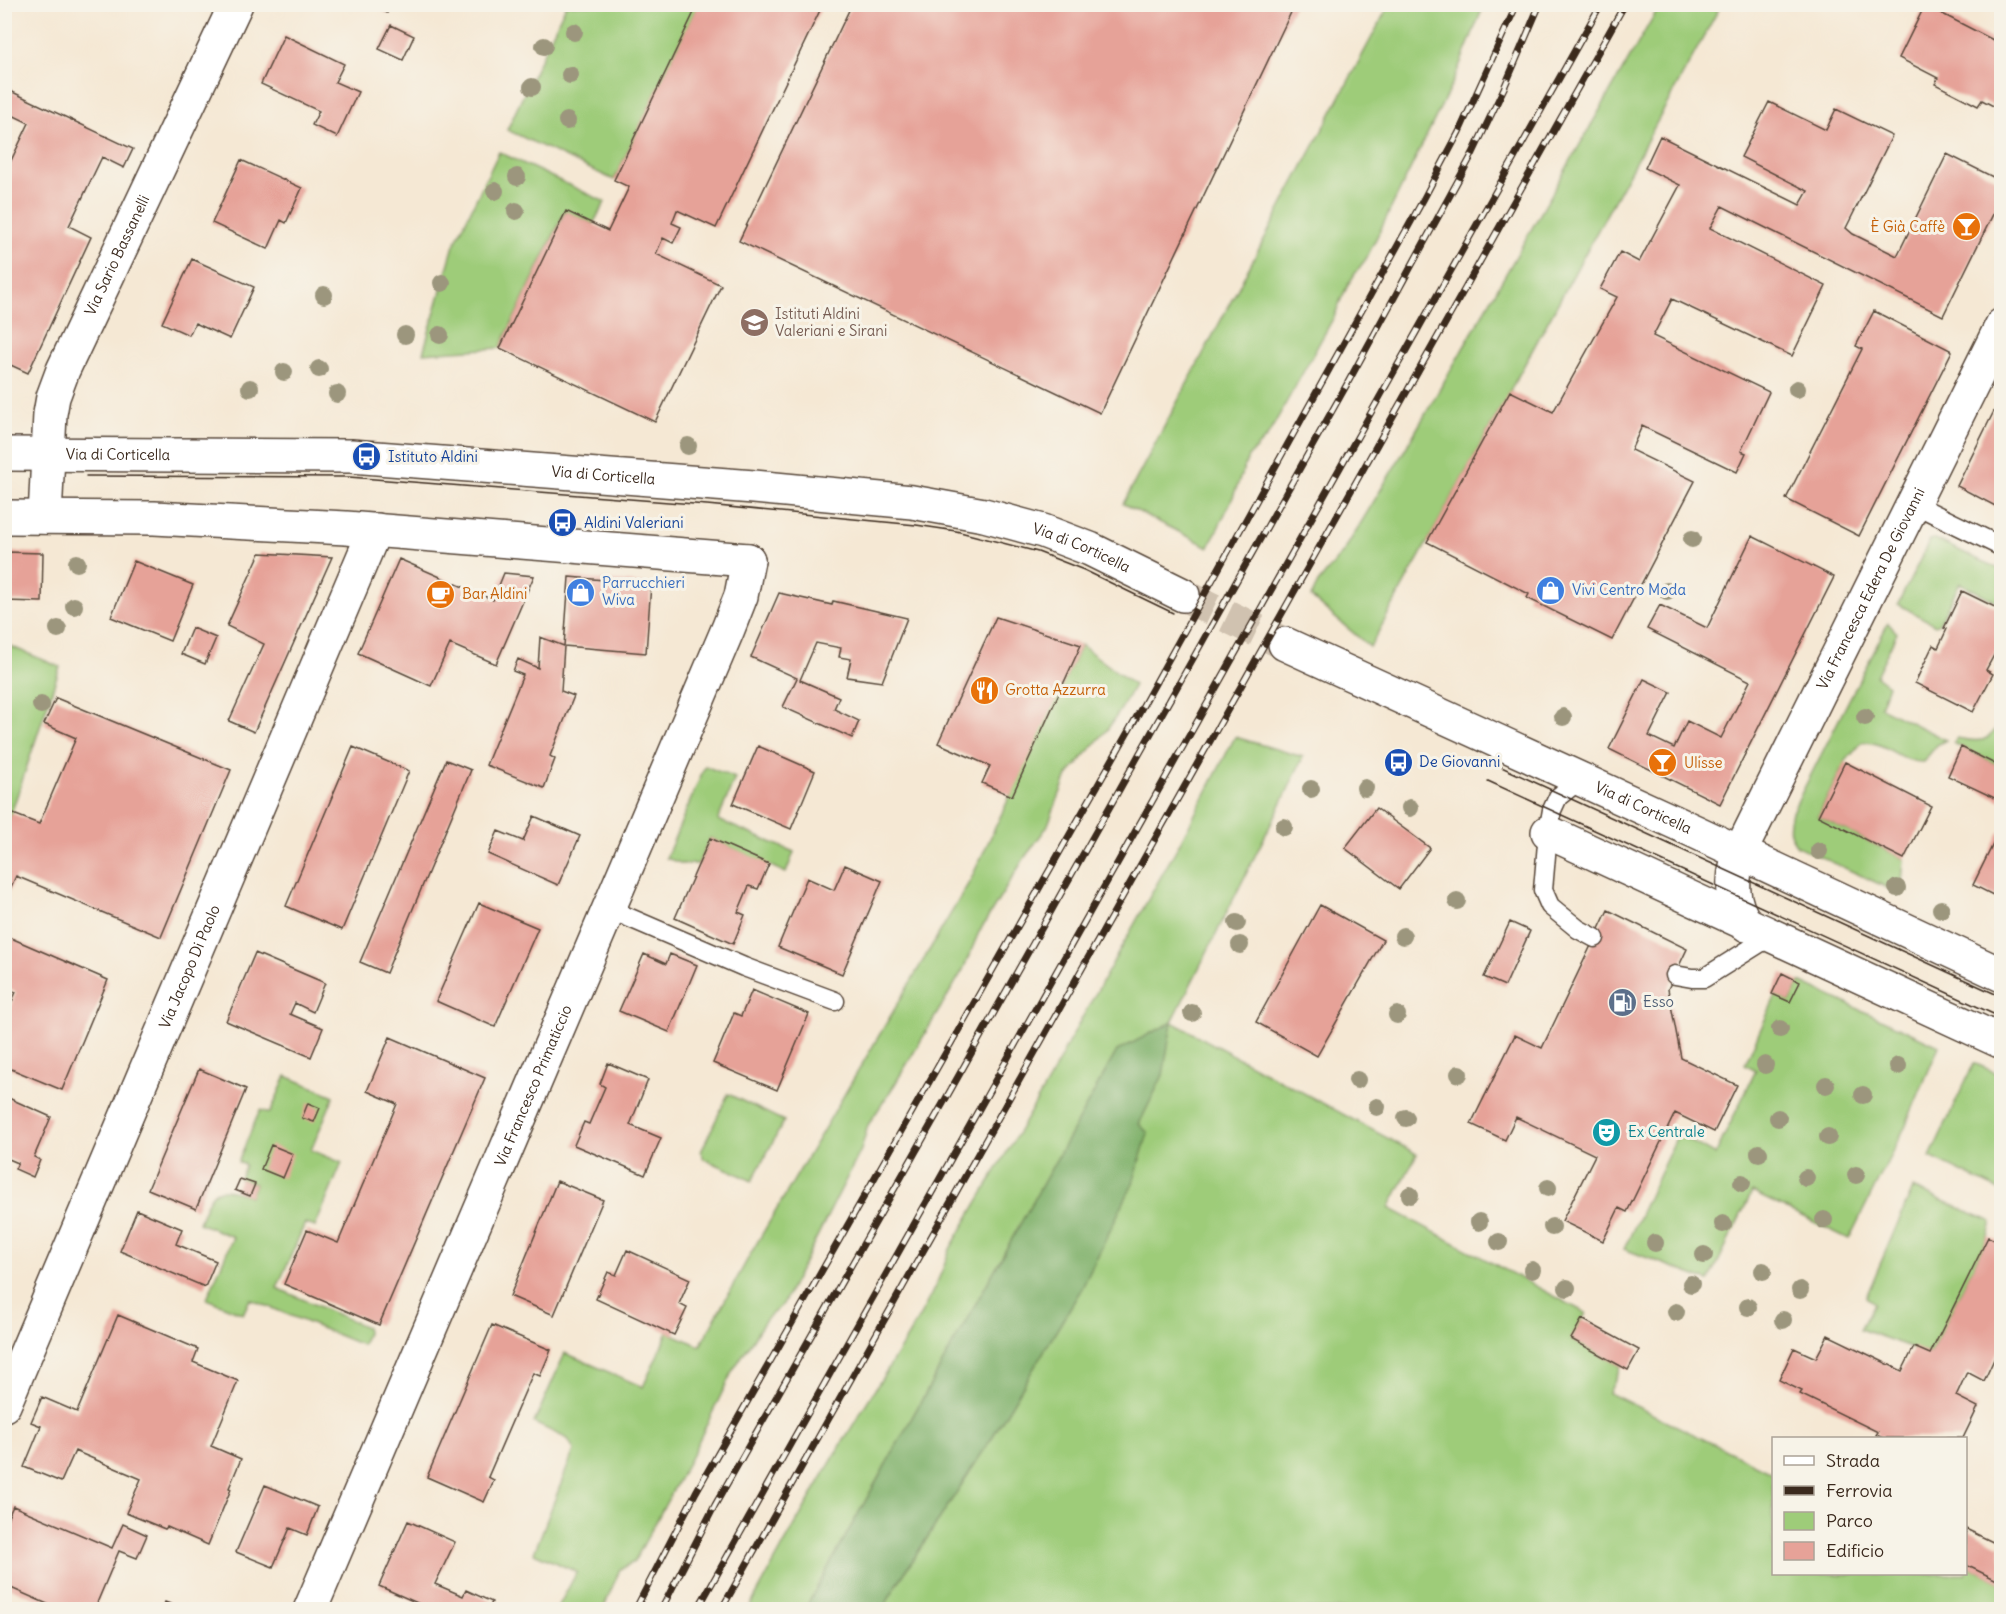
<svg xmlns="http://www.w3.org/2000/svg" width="2006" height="1614" font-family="Delius,sans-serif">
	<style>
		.green { fill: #9ecc79; stroke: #6c7b4c; stroke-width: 1.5 }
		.forest { fill: #7eb069; stroke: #5c6d44; stroke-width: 1.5 }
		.building { fill: #e6a298 }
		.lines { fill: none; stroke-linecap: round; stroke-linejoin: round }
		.secondary-tunnel { stroke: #d0c2b0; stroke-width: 33; stroke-dasharray: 33 16; stroke-linecap: butt }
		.service-casing { stroke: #574639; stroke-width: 21 }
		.minor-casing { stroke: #574639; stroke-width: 36 }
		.secondary-casing { stroke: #574639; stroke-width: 36 }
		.service { stroke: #fff; stroke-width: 18 }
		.minor { stroke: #fff; stroke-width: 33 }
		.secondary { stroke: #fff; stroke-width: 33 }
		.tram { stroke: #3b2a1e; stroke-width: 1.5 }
		.rail-casing { stroke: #3b2a1e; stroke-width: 7 }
		.rail { stroke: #f7f3e8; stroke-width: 4.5; stroke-dasharray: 14; stroke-linecap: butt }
		.tree { fill: #9c967d }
		.labels { text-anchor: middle; stroke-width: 6; stroke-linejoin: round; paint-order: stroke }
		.food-label { font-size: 15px; fill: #c56008; stroke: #f7f3e8; text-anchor: start }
		.street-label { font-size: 15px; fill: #3b2a1e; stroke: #f7f3e8 }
		.education-label { font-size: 15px; fill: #785e54; stroke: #f7f3e8; text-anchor: start }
		.transit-label { font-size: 15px; fill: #164399; stroke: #f7f3e8; text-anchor: start }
		.shop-label { font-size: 15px; fill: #366cbe; stroke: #f7f3e8; text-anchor: start }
		.service-label { font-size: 15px; fill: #4e5e75; stroke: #f7f3e8; text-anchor: start }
		.culture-label { font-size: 15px; fill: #0d838f; stroke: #f7f3e8; text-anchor: start }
	</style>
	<rect width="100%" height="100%" fill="#f7f3e8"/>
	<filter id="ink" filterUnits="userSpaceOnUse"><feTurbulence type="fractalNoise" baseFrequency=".0167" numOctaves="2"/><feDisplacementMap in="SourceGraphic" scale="12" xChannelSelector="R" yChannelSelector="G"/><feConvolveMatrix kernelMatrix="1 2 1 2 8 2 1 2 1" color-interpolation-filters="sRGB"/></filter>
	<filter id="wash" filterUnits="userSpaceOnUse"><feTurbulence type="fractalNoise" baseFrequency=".008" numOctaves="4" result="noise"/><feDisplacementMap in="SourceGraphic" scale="24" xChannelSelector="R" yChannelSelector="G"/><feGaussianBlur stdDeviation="1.35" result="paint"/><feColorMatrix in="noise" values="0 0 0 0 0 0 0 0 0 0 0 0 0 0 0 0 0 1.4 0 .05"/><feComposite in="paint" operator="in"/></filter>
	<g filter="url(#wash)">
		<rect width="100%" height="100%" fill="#f5e8d4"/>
		<path class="green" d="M566 5H698L614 180 507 130Z
			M1389 5H1484L1453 82 1366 259C1351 277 1342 293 1335 315L1267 437 1248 457 1233 497 1209 547 1123 504Z
			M1660 5H1721L1370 647 1311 597 1318 583 1344 551 1410 441Z
			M499 152 605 202 593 224 565 211 500 348 423 353 454 245Z
			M1935 539 2001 570V604L1960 583 1939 623 1935 625 1898 604 1930 540Z
			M1888 623 1897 633 1876 676 1888 685 1880 707 1946 740 1937 745 1923 762C1899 763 1886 740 1862 742L1845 762 1818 816 1904 859 1901 894 1797 846C1788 834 1788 827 1792 812Z
			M5 644 60 667 5 832Z
			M1081 645 1134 685 1121 709 1107 730 1067 776 1047 827 1025 857 979 932 963 970 895 1084 868 1125 861 1150 783 1304 766 1319 733 1370 690 1459 634 1562 620 1569 603 1609H557L577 1572 534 1553 574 1450 568 1439 534 1423 565 1353 643 1387 668 1332 700 1346 751 1253 970 881Z
			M2001 720V767L1953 743 1957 738C1980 743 1990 743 2001 720Z
			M1235 737 1303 757 1285 796 1172 1022 1417 1154 1389 1208 1586 1313 1571 1339 1621 1366 1609 1393 1773 1473 1774 1574H1966V1565L2002 1582 2001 1610 883 1609 896 1586 991 1439 1082 1288 1133 1183 1139 1124 1163 1075 1171 1023 1117 1051 805 1609 748 1610C783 1547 817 1483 855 1422 886 1369 932 1307 950 1249L1052 1075 1068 1043 1183 837Z
			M705 766 735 778 718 820 794 852 786 873 710 838 698 864H683L666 858Z
			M1800 982 1939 1046 1904 1129 1849 1239 1752 1192 1709 1281 1624 1249 1678 1134 1715 1155 1756 1070 1745 1064 1776 995 1790 1002Z
			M1974 1063 2001 1075V1191L1930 1157Z
			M286 1076 334 1096 311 1150 342 1163 315 1227 305 1223 277 1288 366 1327 367 1333 362 1345 250 1299 243 1314 207 1299 233 1237 199 1223C213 1188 212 1184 250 1196L255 1184 240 1179 245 1165 238 1162 260 1110 270 1113Z
			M728 1094 784 1121 752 1181 734 1172 704 1159 701 1152Z
			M1913 1188 1992 1222 1988 1237 1930 1354 1860 1329 1874 1303 1866 1297Z"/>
		<path class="forest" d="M1172 1022 1163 1075 1139 1124 1148 1133 1133 1183 1082 1288 991 1439 896 1586 883 1609H805L1117 1051Z"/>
		<g id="blocks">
			<path class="building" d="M370 4H391L387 13Z
				M698 4H823L716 228 677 210 672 223 681 227 673 243 663 238 656 254 721 285 655 422 500 348 566 211 608 231 629 187 614 180Z
				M852 4H1295L1100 413 739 241Z
				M1925 5 2001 44V110L1982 100 1978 106 1935 84 1938 78 1899 58Z
				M391 25 414 36 403 60 379 49Z
				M284 35 344 64 335 82 358 92 337 137 312 125 319 111 261 84Z
				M4 88 133 149 124 168 102 157 69 226 91 237 28 373 4 362V254L11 241 4 238V170L6 171 29 123 4 111Z
				M1769 102 1826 130 1836 109 1892 136 1846 228 1853 234 1897 256 1947 154 2001 181V198L1943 316 1722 206 1710 228 1826 286 1792 356 1672 299 1653 336 1769 392 1741 451 1746 453 1737 472 1642 426 1631 450 1695 481 1612 640 1527 598 1529 594 1427 542 1510 391 1553 412 1617 297 1600 289 1620 252 1639 262 1680 185 1645 168 1660 136 1800 205 1808 191 1741 157Z
				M241 160 302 188 286 223 281 220 268 249 212 223Z
				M192 259 254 287 230 339 195 323 189 335 162 323Z
				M1874 311 1952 351 1859 536 1786 499 1862 349 1856 346Z
				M2001 397V509L1957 486Z
				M1752 536 1834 577 1720 804 1609 749 1644 679 1671 692 1649 736 1674 748 1687 721 1721 738 1750 681 1647 629 1660 605 1707 628Z
				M4 552 43 553 42 602 4 601Z
				M260 553 332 557 254 732 229 721 264 644 227 626Z
				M399 559 493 600 504 573 534 576 496 664 450 644 431 686 358 653Z
				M134 561 193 585 170 641 111 617Z
				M569 577 651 584 646 653 564 646Z
				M1962 591 2001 610V647L1999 646 1986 670 1993 674 1973 712 1915 683 1933 645 1938 648 1947 629 1944 628Z
				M779 593 832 605 833 601 907 618 882 682 847 677 851 659 839 657 841 648 816 643 800 680 839 697 834 709 859 721 852 738 783 707 797 678 751 657Z
				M996 617 1081 645 1012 796 982 783 990 766 938 743Z
				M192 628 216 638 205 664 181 654Z
				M540 637 564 646 561 691 574 696 550 756 555 759 544 788 486 765 523 675 513 671 518 659 538 668Z
				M56 698 231 770 161 937 16 876 4 902V832L11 813 39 824 76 738 44 724Z
				M758 746 815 771 791 829 733 804Z
				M353 747 409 771 342 930 286 906Z
				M1961 747 2001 767V801L1948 776Z
				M446 760 471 770 386 973 360 962Z
				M1845 762 1931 806 1904 859 1818 816Z
				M1376 808 1430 848 1399 889 1345 848Z
				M534 816 580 836 558 885 488 854 498 831 523 841Z
				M1999 832 2001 833V899L1973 885Z
				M710 838 769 864 758 889 749 886 738 912 745 915 733 944 675 918Z
				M845 865 882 881 842 974 778 947 807 878 834 890Z
				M479 903 538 928 495 1027 436 1001Z
				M1320 905 1383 940 1317 1056 1256 1022Z
				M1608 910 1687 949 1668 989 1681 1058 1737 1085 1714 1132 1675 1113 1627 1212 1619 1208 1603 1241 1562 1221 1595 1155 1516 1117 1505 1140 1471 1124 1515 1035 1542 1048Z
				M1510 922 1530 931 1505 986 1484 977Z
				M4 935 108 980 62 1090 4 1066V1021L16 992 4 988Z
				M255 953 325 983 313 1012 295 1003 290 1014 323 1028 311 1057 226 1021Z
				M644 954 666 964 670 954 697 965 669 1032 619 1011Z
				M1782 973 1800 982 1790 1002 1772 994Z
				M752 990 809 1014 777 1090 713 1063 734 1013 741 1016Z
				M390 1037 485 1078 379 1325 284 1284 307 1230 338 1243 397 1104 367 1091Z
				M608 1063 648 1080 630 1125 661 1138 645 1175 574 1145 584 1122 589 1124 605 1087 600 1084Z
				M199 1069 246 1089 196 1209 148 1189Z
				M4 1096 51 1117 34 1157 40 1160 33 1177 15 1169 18 1163 4 1157Z
				M308 1103 320 1108 314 1122 302 1118Z
				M271 1145 293 1154 283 1178 261 1169Z
				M240 1179 255 1184 250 1196 235 1190Z
				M557 1181 603 1200 554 1315 510 1296Z
				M137 1210 182 1229 176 1244 216 1261 205 1287 120 1251Z
				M1988 1237 2001 1243V1344L1984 1381 1967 1372 1956 1396 1978 1407 1963 1438H1883L1876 1435 1878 1432 1800 1394 1802 1391 1779 1380 1794 1348 1816 1358 1828 1335 1902 1371 1914 1347 1930 1354Z
				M627 1250 690 1279 679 1304 687 1308 674 1335 596 1299 608 1272 616 1275Z
				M118 1315 198 1349 193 1362 238 1381 211 1446 241 1459 229 1488 231 1489 208 1545 167 1527 165 1529 126 1513 141 1479 75 1451 61 1482 24 1467 41 1426 31 1422 42 1397 77 1412Z
				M1582 1319 1639 1350 1628 1370 1571 1339Z
				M492 1325 551 1350 540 1376 533 1373 488 1477 494 1480 484 1502 427 1477Z
				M265 1485 318 1507 307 1535 290 1528 273 1567 236 1552Z
				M13 1506 112 1548 123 1524 147 1535 137 1558 119 1551 94 1610H61L4 1585V1526Z
				M408 1521 455 1542 435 1584 463 1596 466 1590 492 1602 488 1610H433L379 1586Z
				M1966 1529 2001 1546V1582L1966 1565Z
				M165 1602 184 1609V1610H162Z"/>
		</g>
	</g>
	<g filter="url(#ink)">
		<use href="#blocks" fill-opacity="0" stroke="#574639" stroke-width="1.5"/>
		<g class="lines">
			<path class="secondary-tunnel" d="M1183 595 1285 644"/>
			<defs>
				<path id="service" d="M1912 503 2002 547
					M1581 779 1558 797 1552 810 1548 832 1543 890 1550 906 1578 929 1595 938
					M609 909 744 967 835 1001
					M1675 975 1692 978H1704L1771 936"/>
				<g id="minor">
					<path id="s1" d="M45 517 50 414 53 397 63 370 236 4"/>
					<path id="s2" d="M1740 852 2002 325"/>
					<path id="s3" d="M4 1405 371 539 377 530"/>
					<path id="s4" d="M310 1610 728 629 741 596 748 560"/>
				</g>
				<g id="secondary">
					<path id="s5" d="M4 454 351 456 754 487 912 502 984 515 1043 531 1090 549 1183 595"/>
					<path d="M4 517 154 518 346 528 748 560"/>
					<path id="s6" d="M1285 644 1696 832 2002 975"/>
					<path d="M1548 832 2002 1042"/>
					<path d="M1740 852C1731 878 1730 902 1747 925"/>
				</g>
			</defs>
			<use href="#service" class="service-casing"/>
			<use href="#minor" class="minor-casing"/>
			<use href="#secondary" class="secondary-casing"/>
			<use href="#service" class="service"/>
			<use href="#minor" class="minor"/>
			<use href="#secondary" class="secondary"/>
			<path class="tram" d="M86 476 349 477 707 505 916 525 956 531 1038 552 1084 570 1173 613
				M1495 764 2002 997
				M1488 781 2002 1018"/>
			<defs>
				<path id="rail" d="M635 1610 696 1492 1136 718 1423 200 1459 132 1517 4
					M661 1610 715 1505 945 1100 1346 386 1473 153 1504 88 1540 4
					M697 1610 1601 4
					M721 1610 1625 4"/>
			</defs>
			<use href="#rail" class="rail-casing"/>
			<use href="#rail" class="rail"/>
		</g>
		<g class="tree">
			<circle cx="574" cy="32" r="9"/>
			<circle cx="544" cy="46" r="9"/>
			<circle cx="570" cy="75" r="9"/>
			<circle cx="532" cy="87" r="9"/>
			<circle cx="567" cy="121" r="9"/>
			<circle cx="517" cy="177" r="9"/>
			<circle cx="495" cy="191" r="9"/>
			<circle cx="516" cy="211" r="9"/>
			<circle cx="442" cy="283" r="9"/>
			<circle cx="324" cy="295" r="9"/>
			<circle cx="405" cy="335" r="9"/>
			<circle cx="440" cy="335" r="9"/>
			<circle cx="319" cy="369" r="9"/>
			<circle cx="284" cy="372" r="9"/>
			<circle cx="250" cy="388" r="9"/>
			<circle cx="1797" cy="389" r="9"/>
			<circle cx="337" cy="394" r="9"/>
			<circle cx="688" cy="446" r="9"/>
			<circle cx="1692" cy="539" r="9"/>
			<circle cx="77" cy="563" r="9"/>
			<circle cx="1667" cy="591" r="9"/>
			<circle cx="74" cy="606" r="9"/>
			<circle cx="58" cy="629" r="9"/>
			<circle cx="41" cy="705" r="9"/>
			<circle cx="1563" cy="717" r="9"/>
			<circle cx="1865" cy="717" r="9"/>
			<circle cx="1365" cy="788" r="9"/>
			<circle cx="1311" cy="789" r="9"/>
			<circle cx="1410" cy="808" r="9"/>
			<circle cx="1284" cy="827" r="9"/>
			<circle cx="1819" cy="851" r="9"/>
			<circle cx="1897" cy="888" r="9"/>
			<circle cx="1457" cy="901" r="9"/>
			<circle cx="1941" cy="909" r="9"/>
			<circle cx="1237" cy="923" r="9"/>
			<circle cx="1403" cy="936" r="9"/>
			<circle cx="1240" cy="945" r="9"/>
			<circle cx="1192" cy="1013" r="9"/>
			<circle cx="1397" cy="1015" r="9"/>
			<circle cx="1780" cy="1029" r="9"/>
			<circle cx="1765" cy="1065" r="9"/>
			<circle cx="1898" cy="1066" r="9"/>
			<circle cx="1459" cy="1074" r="9"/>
			<circle cx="1357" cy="1080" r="9"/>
			<circle cx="1826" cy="1085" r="9"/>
			<circle cx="1863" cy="1095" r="9"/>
			<circle cx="1377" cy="1107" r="9"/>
			<circle cx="1406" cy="1118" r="9"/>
			<circle cx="1778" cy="1118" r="9"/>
			<circle cx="1828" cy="1137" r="9"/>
			<circle cx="1759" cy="1153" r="9"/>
			<circle cx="1856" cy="1175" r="9"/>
			<circle cx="1806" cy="1178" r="9"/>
			<circle cx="1742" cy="1183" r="9"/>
			<circle cx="1548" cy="1188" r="9"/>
			<circle cx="1410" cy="1195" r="9"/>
			<circle cx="1824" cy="1220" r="9"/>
			<circle cx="1479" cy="1222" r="9"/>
			<circle cx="1723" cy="1224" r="9"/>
			<circle cx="1552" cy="1227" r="9"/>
			<circle cx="1499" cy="1242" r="9"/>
			<circle cx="1655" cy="1243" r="9"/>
			<circle cx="1704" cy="1255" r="9"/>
			<circle cx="1532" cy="1270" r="9"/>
			<circle cx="1763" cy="1271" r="9"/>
			<circle cx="1691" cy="1284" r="9"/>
			<circle cx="1567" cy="1288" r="9"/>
			<circle cx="1800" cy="1290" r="9"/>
			<circle cx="1748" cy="1307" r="9"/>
			<circle cx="1676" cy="1312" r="9"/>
			<circle cx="1783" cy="1320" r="9"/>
		</g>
	</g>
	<defs>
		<symbol id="bar-disc" viewBox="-11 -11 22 22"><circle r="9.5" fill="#e8710a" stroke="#f7f3e8"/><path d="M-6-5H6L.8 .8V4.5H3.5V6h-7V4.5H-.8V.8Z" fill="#fff"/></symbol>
		<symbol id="school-disc" viewBox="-11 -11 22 22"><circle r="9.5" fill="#8d6e63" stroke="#f7f3e8"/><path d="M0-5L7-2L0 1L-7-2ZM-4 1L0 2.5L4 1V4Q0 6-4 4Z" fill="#fff"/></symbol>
		<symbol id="bus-disc" viewBox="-11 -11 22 22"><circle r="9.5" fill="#1a4fb4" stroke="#f7f3e8"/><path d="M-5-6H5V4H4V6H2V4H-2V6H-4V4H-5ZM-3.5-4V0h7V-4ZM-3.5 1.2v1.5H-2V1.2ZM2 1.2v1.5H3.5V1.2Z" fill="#fff"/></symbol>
		<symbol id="shop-disc" viewBox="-11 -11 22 22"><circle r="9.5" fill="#3f7fe0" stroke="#f7f3e8"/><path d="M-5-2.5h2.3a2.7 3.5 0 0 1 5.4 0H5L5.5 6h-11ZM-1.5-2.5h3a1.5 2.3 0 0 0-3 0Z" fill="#fff"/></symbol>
		<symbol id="cafe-disc" viewBox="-11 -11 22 22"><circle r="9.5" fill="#e8710a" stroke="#f7f3e8"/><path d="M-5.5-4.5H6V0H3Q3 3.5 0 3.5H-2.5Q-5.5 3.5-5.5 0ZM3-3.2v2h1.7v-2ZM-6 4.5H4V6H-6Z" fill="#fff"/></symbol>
		<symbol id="restaurant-disc" viewBox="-11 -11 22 22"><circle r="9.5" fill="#e8710a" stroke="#f7f3e8"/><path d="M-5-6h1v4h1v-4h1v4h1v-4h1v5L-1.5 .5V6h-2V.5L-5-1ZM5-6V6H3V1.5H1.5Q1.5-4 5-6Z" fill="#fff"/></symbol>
		<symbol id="fuel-disc" viewBox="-11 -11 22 22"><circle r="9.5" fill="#5c6f8a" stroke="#f7f3e8"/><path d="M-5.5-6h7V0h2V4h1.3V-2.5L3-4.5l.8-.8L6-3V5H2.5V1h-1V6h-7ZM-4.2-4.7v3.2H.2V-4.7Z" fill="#fff"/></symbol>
		<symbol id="theatre-disc" viewBox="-11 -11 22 22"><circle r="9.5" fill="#0f9aa8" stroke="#f7f3e8"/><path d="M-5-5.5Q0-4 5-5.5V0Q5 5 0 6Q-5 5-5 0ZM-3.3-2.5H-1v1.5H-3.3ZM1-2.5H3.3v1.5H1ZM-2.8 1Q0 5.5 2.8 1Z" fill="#fff"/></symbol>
	</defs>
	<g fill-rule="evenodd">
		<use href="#bar-disc" x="1950" y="210" width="33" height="33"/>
		<use href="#school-disc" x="738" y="306" width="33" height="33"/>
		<use href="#bus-disc" x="350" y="440" width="33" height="33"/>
		<use href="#bus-disc" x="546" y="506" width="33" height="33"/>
		<use href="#shop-disc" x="1534" y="574" width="33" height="33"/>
		<use href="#shop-disc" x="564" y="576" width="33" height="33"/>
		<use href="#cafe-disc" x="424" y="578" width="33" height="33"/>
		<use href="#restaurant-disc" x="968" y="674" width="33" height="33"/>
		<use href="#bus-disc" x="1382" y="746" width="33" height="33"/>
		<use href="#bar-disc" x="1646" y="746" width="33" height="33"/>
		<use href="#fuel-disc" x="1606" y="986" width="33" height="33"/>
		<use href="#theatre-disc" x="1590" y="1116" width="33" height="33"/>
	</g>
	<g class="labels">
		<g class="food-label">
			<text x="1945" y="232" text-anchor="end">È Già Caffè</text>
			<text x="462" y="599">Bar Aldini</text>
			<text x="1005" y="695">Grotta Azzurra</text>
			<text x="1684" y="768">Ulisse</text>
		</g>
		<g class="street-label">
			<text dy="5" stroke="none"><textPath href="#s1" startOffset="276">Via Sario Bassanelli</textPath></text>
			<text dy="5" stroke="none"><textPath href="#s5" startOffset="114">Via di Corticella</textPath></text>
			<text dy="5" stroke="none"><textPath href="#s5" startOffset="600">Via di Corticella</textPath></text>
			<text dy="5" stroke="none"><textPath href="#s5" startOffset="1086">Via di Corticella</textPath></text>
			<text dy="5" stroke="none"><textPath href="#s2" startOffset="294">Via Francesca Edera De Giovanni</textPath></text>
			<text dy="5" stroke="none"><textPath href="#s6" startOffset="394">Via di Corticella</textPath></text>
			<text dy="5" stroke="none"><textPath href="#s3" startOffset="476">Via Jacopo Di Paolo</textPath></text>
			<text dy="5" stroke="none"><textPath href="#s4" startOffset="570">Via Francesco Primaticcio</textPath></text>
		</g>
		<g class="education-label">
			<text x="775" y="319">Istituti Aldini<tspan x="775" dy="17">Valeriani e Sirani</tspan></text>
		</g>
		<g class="transit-label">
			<text x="388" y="462">Istituto Aldini</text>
			<text x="584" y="528">Aldini Valeriani</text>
			<text x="1419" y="767">De Giovanni</text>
		</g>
		<g class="shop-label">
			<text x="602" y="588">Parrucchieri<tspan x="602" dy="17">Wiva</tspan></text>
			<text x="1572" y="595">Vivi Centro Moda</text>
		</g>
		<g class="service-label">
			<text x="1643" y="1007">Esso</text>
		</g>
		<g class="culture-label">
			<text x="1628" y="1137">Ex Centrale</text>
		</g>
	</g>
	<rect width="2006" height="1614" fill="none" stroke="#f7f3e8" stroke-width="24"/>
	<rect x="1772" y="1437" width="195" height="138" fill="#f7f3e8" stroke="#aca397" stroke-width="1.5"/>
	<rect x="1784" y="1456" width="30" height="9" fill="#ffffff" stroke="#aca397" stroke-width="1.5"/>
	<text x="1826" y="1467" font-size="18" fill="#3b2a1e">Strada</text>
	<rect x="1784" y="1486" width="30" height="9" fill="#3b2a1e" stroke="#aca397" stroke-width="1.5"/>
	<text x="1826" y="1497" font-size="18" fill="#3b2a1e">Ferrovia</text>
	<rect x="1784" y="1512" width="30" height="18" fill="#9ecc79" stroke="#aca397" stroke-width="1.5"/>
	<text x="1826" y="1527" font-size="18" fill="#3b2a1e">Parco</text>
	<rect x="1784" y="1542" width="30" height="18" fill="#e6a298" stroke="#aca397" stroke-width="1.5"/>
	<text x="1826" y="1557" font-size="18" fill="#3b2a1e">Edificio</text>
</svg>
